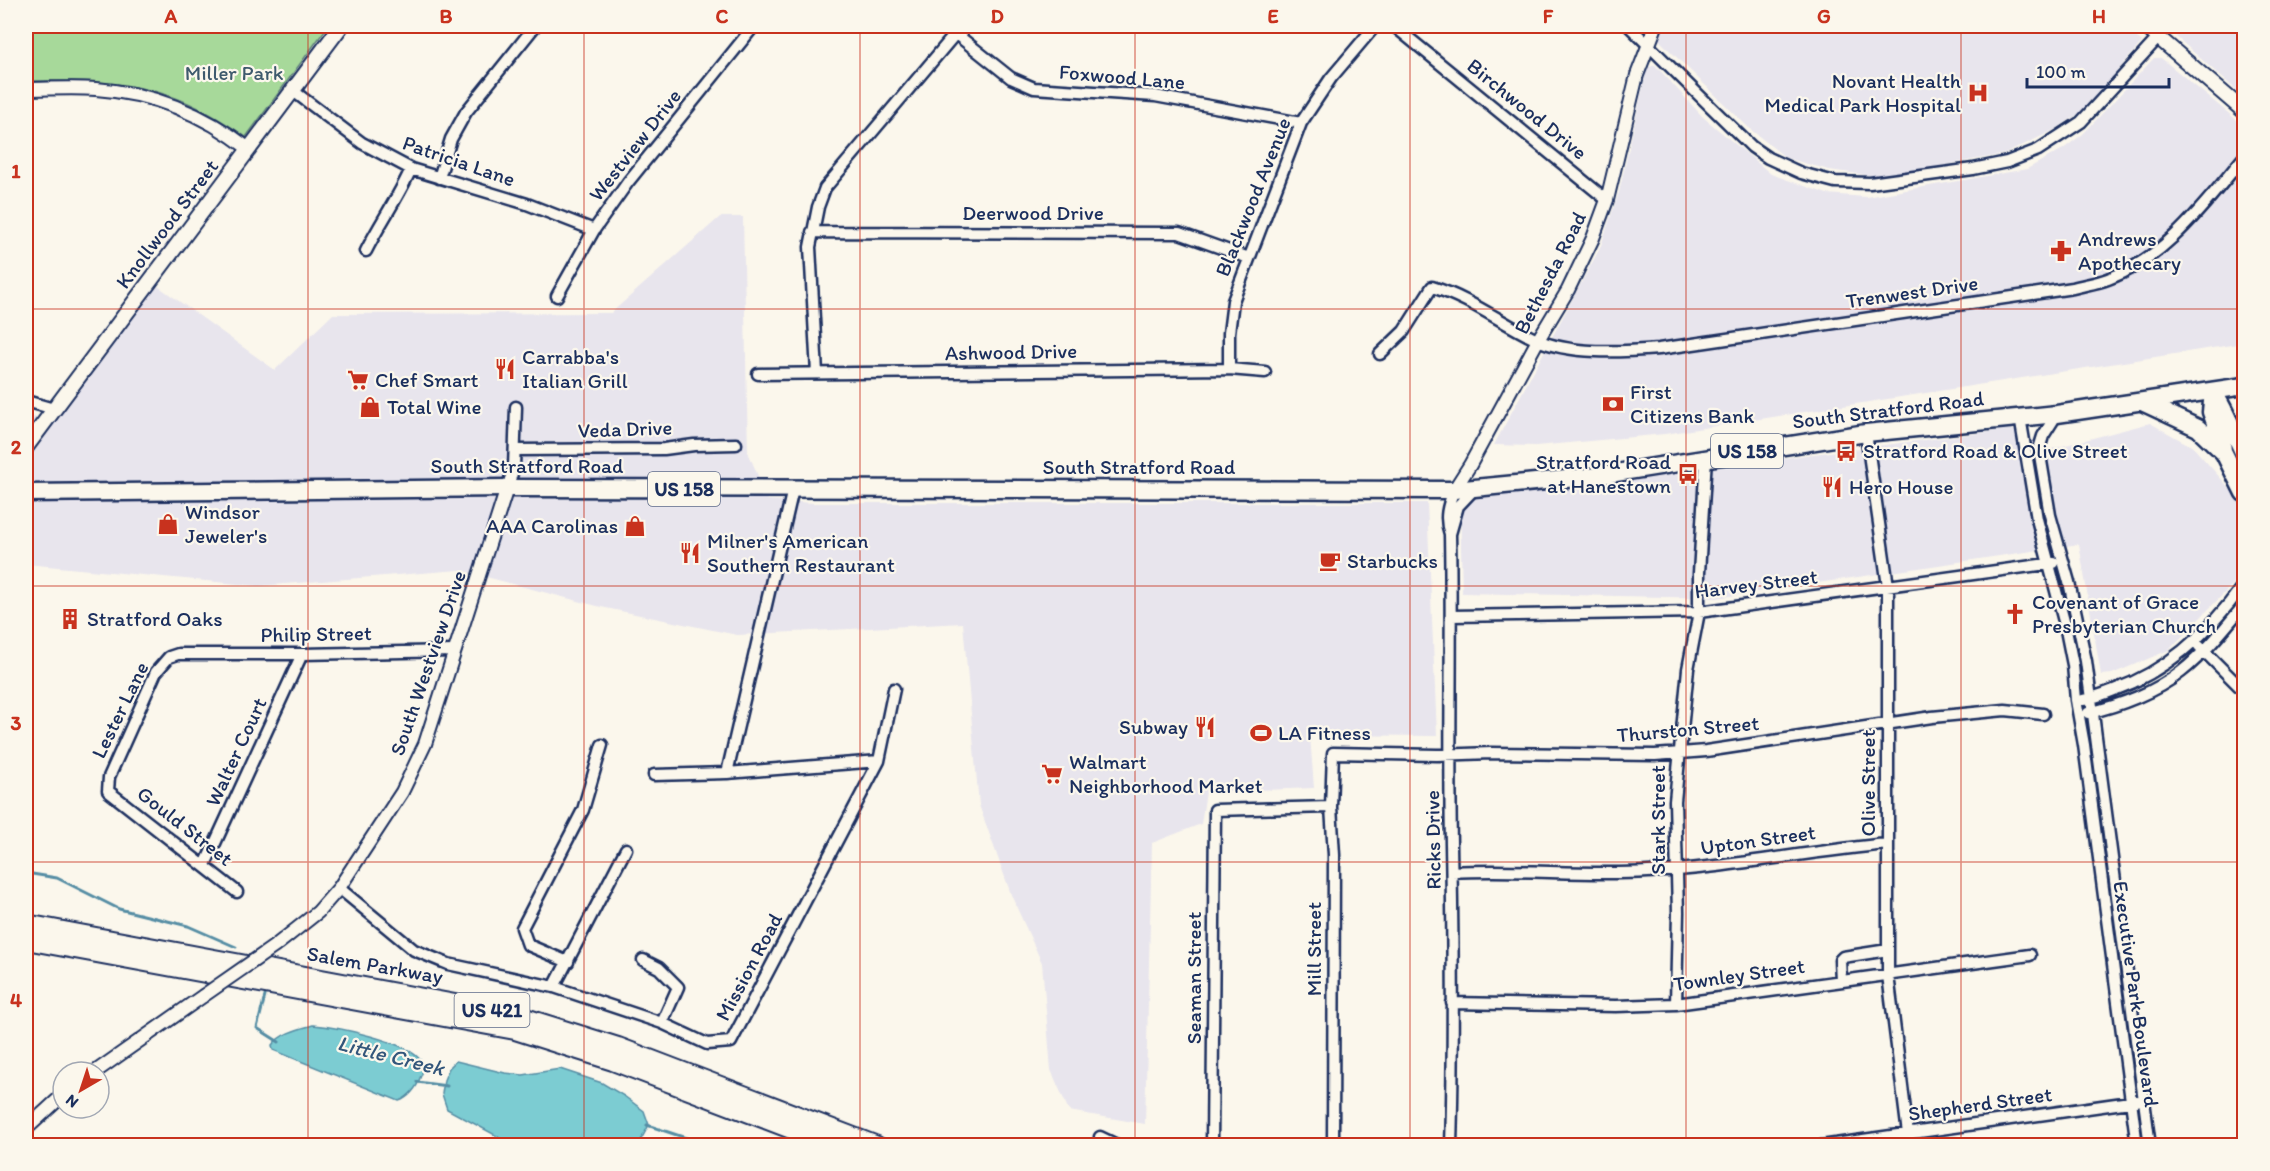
<svg xmlns="http://www.w3.org/2000/svg" width="2270" height="1171" font-family="Itim,sans-serif">
	<style>
		.built { fill: #e8e5ed }
		.green { fill: #a7d99a; stroke: #61847c; stroke-width: 1.5 }
		.water { fill: #7bccd2; stroke: #558da4; stroke-width: 1.5 }
		.lines { fill: none; stroke-linecap: round; stroke-linejoin: round }
		.stream { stroke: #558da4; stroke-width: 3 }
		.minor-casing { stroke: #1b2f5e; stroke-width: 15 }
		.tertiary-casing { stroke: #1b2f5e; stroke-width: 16 }
		.secondary-casing { stroke: #1b2f5e; stroke-width: 18 }
		.primary-casing { stroke: #1b2f5e; stroke-width: 21 }
		.motorway-casing { stroke: #1b2f5e; stroke-width: 22 }
		.minor { stroke: #fbf7ec; stroke-width: 10 }
		.tertiary { stroke: #fbf7ec; stroke-width: 12 }
		.secondary { stroke: #fbf7ec; stroke-width: 14 }
		.primary { stroke: #fbf7ec; stroke-width: 16 }
		.motorway { stroke: #fbf7ec; stroke-width: 18 }
		.tertiary-bridge-casing { stroke: #1b2f5e; stroke-width: 16; stroke-linecap: butt }
		.tertiary-bridge { stroke: #fbf7ec; stroke-width: 12 }
		.grid { fill: none; stroke: #c8321e; stroke-width: 1.5; stroke-opacity: 0.55 }
		.labels { text-anchor: middle; stroke-width: 4.5; stroke-linejoin: round; paint-order: stroke }
		.shield { fill: #fbf7ec; stroke: #5e6b89; stroke-width: 1.5 }
		.shield-label { font-size: 20px; font-weight: bold; fill: #1b2f5e }
		.park-label { font-size: 21px; fill: #3e5a6d; stroke: #fbf7ec }
		.street-label { font-size: 21px; fill: #1b2f5e; stroke: #fbf7ec }
		.poi-label { font-size: 21px; fill: #1b2f5e; stroke: #fbf7ec; text-anchor: start }
		.water-label { font-size: 22px; font-style: italic; fill: #33567b; stroke: #fbf7ec }
		.neatline { fill: none; stroke: #c8321e; stroke-width: 2 }
		.grid-label { font-size: 20px; text-anchor: middle; font-weight: bold; fill: #c8321e }
	</style>
	<rect width="100%" height="100%" fill="#fbf7ec"/>
	<filter id="ink" filterUnits="userSpaceOnUse"><feTurbulence type="fractalNoise" baseFrequency=".0167" numOctaves="2"/><feDisplacementMap in="SourceGraphic" scale="12" xChannelSelector="R" yChannelSelector="G"/><feConvolveMatrix kernelMatrix="1 2 1 2 8 2 1 2 1" color-interpolation-filters="sRGB"/></filter>
	<g filter="url(#ink)">
		<path class="built" d="M1665 26H2123L2142 42 2083 111 2056 129 2005 154 1880 177 1829 170 1786 158 1750 129 1658 39Z
			M2164 26H2244V97Z
			M2154 58H2161L2244 126V343L1665 434 1536 446 1494 445 1600 248 1619 192 1647 68 1655 65 1703 117 1771 174 1827 194 1866 197 2027 169 2063 149 2083 134Z
			M720 217H743L748 452 768 500 814 503H1427L1437 736 1310 735 1314 788 1206 792 1201 824 1152 843 1145 1124 1069 1111 1051 1070 1042 963 1012 897 979 805 963 623 737 635 601 607 459 570 259 586 26 564V415L52 422 155 284 275 370 333 314 611 313Z
			M2150 423 2193 447 2231 490 2244 511V559L2237 580 2169 650 2112 674 2101 675 2079 544 1717 598 1462 593 1460 499 2011 429 2051 449Z"/>
		<path class="green" d="M26 26H328L246 137C223 121 199 106 173 97 126 80 74 80 26 81Z"/>
		<path class="water" d="M313 1025C337 1027 408 1041 421 1061 425 1067 423 1072 420 1078 417 1088 408 1098 399 1101L273 1050 272 1045C281 1033 299 1029 313 1025Z
			M456 1061 505 1073 523 1075 560 1069 602 1083 624 1096 644 1111 649 1125 638 1145H506L499 1137 447 1109 442 1094 444 1080 449 1068Z"/>
		<g class="lines">
			<path class="stream" d="M26 873 57 878 119 909 188 926 236 947
				M265 996 257 1028 279 1042
				M417 1082 447 1086
				M647 1125 710 1146"/>
			<defs>
				<path id="minor" d="M1394 26 1607 200
					M1629 26 1711 107 1752 147 1768 158 1801 173 1835 182 1870 183 1973 169 2007 162 2038 150 2081 122 2159 37
					M956 34 1011 78 1034 88 1155 96 1301 123
					M292 90 362 143 411 169 527 204 594 230
					M439 178 451 139 466 112 535 26
					M812 232 1179 233 1249 258
					M366 251C380 223 398 198 411 169
					M557 296 594 230 628 182 754 26
					M1380 354 1404 331 1432 287C1469 298 1500 322 1535 339 1570 355 1621 352 1659 349L2073 288C2084 285 2097 283 2108 279 2166 258 2206 202 2244 157
					M1229 369V333L1233 301 1301 123 1331 78 1375 26
					M817 373 810 247 818 207 825 188 962 26
					M758 374 1229 369 1265 372
					M26 401 54 409
					M2057 414 2043 436 2039 449 2050 515 2069 582 2086 661 2150 1146
					M2020 417 2037 519 2065 625 2073 665 2076 700 2084 745 2137 1146
					M1866 433 1888 586V975L1908 1134
					M515 450 664 449 694 445 736 444
					M507 488 514 468 516 407
					M1450 534 1458 506 1475 488
					M1451 616 1699 612 2054 563
					M2199 646 2244 691
					M2083 700C2094 698 2104 694 2114 690 2168 671 2211 630 2244 584
					M2088 713C2119 706 2156 692 2181 672 2205 653 2225 628 2244 605
					M727 773 793 489
					M654 775 727 773 879 761
					M205 865 302 654
					M1452 872C1517 868 1583 876 1648 872 1729 868 1808 851 1888 844
					M339 888 414 950 448 964 554 987 662 1023 707 1044 731 1042 879 761 894 689
					M237 892 108 791 109 777 156 672 169 657 178 654H302L455 651
					M643 960 659 968 678 987 662 1023
					M568 962 528 945 522 928 583 810 602 745
					M1841 980 1840 960 1843 957 1888 950
					M554 987 626 849
					M1452 1003 1616 1006 1676 1004 2030 955
					M1676 1004 1678 912 1675 801 1688 669 1699 612V573L1706 458
					M1100 1137 1119 1146
					M1212 1146 1215 810 1331 807
					M1333 1146 1334 855 1331 807 1333 753 1437 755 1491 753 1655 755 1706 751 1932 717 2005 710 2043 714
					M1451 1146C1454 1045 1453 945 1451 844 1449 741 1452 637 1450 534 1444 518 1448 505 1454 490
					M1821 1146 2137 1101"/>
				<path id="tertiary" d="M26 89C49 89 72 87 96 89 153 93 204 114 249 149
					M1454 490 1470 465 1538 340 1568 290 1593 238 1607 200 1637 75 1656 26
					M275 946 318 912 339 888 402 792 425 744 507 488
					M95 1072 203 996
					M26 1129 63 1095"/>
				<path id="secondary" d="M2145 26 2244 111
					M26 447 341 26"/>
				<path id="primary" d="M2213 391 2211 412 2222 442 2223 451 2244 493
					M2213 391C2226 411 2234 433 2244 454
					M2142 402 2198 428 2222 451
					M26 493 507 488 1454 490 1597 476 1866 433 2057 414 2244 386"/>
				<path id="motorway" d="M26 924 519 1016 618 1047 877 1146
					M26 940 515 1030 613 1061 836 1146"/>
			</defs>
			<use href="#minor" class="minor-casing"/>
			<use href="#tertiary" class="tertiary-casing"/>
			<use href="#secondary" class="secondary-casing"/>
			<use href="#primary" class="primary-casing"/>
			<use href="#motorway" class="motorway-casing"/>
			<use href="#minor" class="minor"/>
			<use href="#tertiary" class="tertiary"/>
			<use href="#secondary" class="secondary"/>
			<use href="#primary" class="primary"/>
			<use href="#motorway" class="motorway"/>
			<defs>
				<path id="tertiary-bridge" d="M203 996 275 946"/>
			</defs>
			<use href="#tertiary-bridge" class="tertiary-bridge-casing"/>
			<use href="#tertiary-bridge" class="tertiary-bridge"/>
		</g>
	</g>
	<path class="grid" d="M308 26V1146M584 26V1146M860 26V1146M1135 26V1146M1410 26V1146M1686 26V1146M1961 26V1146M26 309H2244M26 586H2244M26 862H2244"/>
	<defs>
		<symbol id="hospital-bare" viewBox="-9 -9 18 18"><path d="M-5-5h3v3.5h4V-5h3V5h-3V1.5h-4V5h-3Z" fill="#c8321e" stroke="#fbf7ec" stroke-width="2.5" paint-order="stroke"/></symbol>
		<symbol id="pharmacy-bare" viewBox="-9 -9 18 18"><path d="M-2-6h4v4h4v4h-4v4h-4v-4h-4v-4h4Z" fill="#c8321e" stroke="#fbf7ec" stroke-width="2.5" paint-order="stroke"/></symbol>
		<symbol id="restaurant-bare" viewBox="-9 -9 18 18"><path d="M-5-6h1v4h1v-4h1v4h1v-4h1v5L-1.5 .5V6h-2V.5L-5-1ZM5-6V6H3V1.5H1.5Q1.5-4 5-6Z" fill="#c8321e" stroke="#fbf7ec" stroke-width="2.5" paint-order="stroke"/></symbol>
		<symbol id="supermarket-bare" viewBox="-9 -9 18 18"><path d="M-6-5.5h2.5l.6 2H6L4.5 2H-2.5L-4.4-4H-6ZM-1.5 3.2a1.3 1.3 0 1 0 .1 0ZM3 3.2a1.3 1.3 0 1 0 .1 0Z" fill="#c8321e" stroke="#fbf7ec" stroke-width="2.5" paint-order="stroke"/></symbol>
		<symbol id="bank-bare" viewBox="-9 -9 18 18"><path d="M-6-4H6V4H-6ZM0-2.3a2.3 2.3 0 1 0 0 4.6a2.3 2.3 0 1 0 0-4.6Z" fill="#c8321e" stroke="#fbf7ec" stroke-width="2.5" paint-order="stroke"/></symbol>
		<symbol id="shop-bare" viewBox="-9 -9 18 18"><path d="M-5-2.5h2.3a2.7 3.5 0 0 1 5.4 0H5L5.5 6h-11ZM-1.5-2.5h3a1.5 2.3 0 0 0-3 0Z" fill="#c8321e" stroke="#fbf7ec" stroke-width="2.5" paint-order="stroke"/></symbol>
		<symbol id="bus-bare" viewBox="-9 -9 18 18"><path d="M-5-6H5V4H4V6H2V4H-2V6H-4V4H-5ZM-3.5-4V0h7V-4ZM-3.5 1.2v1.5H-2V1.2ZM2 1.2v1.5H3.5V1.2Z" fill="#c8321e" stroke="#fbf7ec" stroke-width="2.5" paint-order="stroke"/></symbol>
		<symbol id="cafe-bare" viewBox="-9 -9 18 18"><path d="M-5.5-4.5H6V0H3Q3 3.5 0 3.5H-2.5Q-5.5 3.5-5.5 0ZM3-3.2v2h1.7v-2ZM-6 4.5H4V6H-6Z" fill="#c8321e" stroke="#fbf7ec" stroke-width="2.5" paint-order="stroke"/></symbol>
		<symbol id="church-bare" viewBox="-9 -9 18 18"><path d="M-1.2-6h2.4v3.5h3.3v2.4h-3.3V6h-2.4V-.1h-3.3v-2.4h3.3Z" fill="#c8321e" stroke="#fbf7ec" stroke-width="2.5" paint-order="stroke"/></symbol>
		<symbol id="building-bare" viewBox="-9 -9 18 18"><path d="M-4-6H4V6H1V3H-1V6H-4ZM-2.5-4.3h1.7v1.8h-1.7ZM.8-4.3h1.7v1.8H.8ZM-2.5-1h1.7V.8h-1.7ZM.8-1h1.7V.8H.8Z" fill="#c8321e" stroke="#fbf7ec" stroke-width="2.5" paint-order="stroke"/></symbol>
		<symbol id="stadium-bare" viewBox="-9 -9 18 18"><path d="M0-5a6.5 5 0 1 0 0 10a6.5 5 0 1 0 0-10ZM-3.5-1.8h7v3.6h-7Z" fill="#c8321e" stroke="#fbf7ec" stroke-width="2.5" paint-order="stroke"/></symbol>
	</defs>
	<g fill-rule="evenodd">
		<use href="#hospital-bare" x="1963" y="78" width="30" height="30"/>
		<use href="#pharmacy-bare" x="2046" y="236" width="30" height="30"/>
		<use href="#restaurant-bare" x="490" y="354" width="30" height="30"/>
		<use href="#supermarket-bare" x="343" y="365" width="30" height="30"/>
		<use href="#bank-bare" x="1598" y="389" width="30" height="30"/>
		<use href="#shop-bare" x="355" y="392" width="30" height="30"/>
		<use href="#bus-bare" x="1831" y="436" width="30" height="30"/>
		<use href="#bus-bare" x="1673" y="459" width="30" height="30"/>
		<use href="#restaurant-bare" x="1817" y="472" width="30" height="30"/>
		<use href="#shop-bare" x="153" y="509" width="30" height="30"/>
		<use href="#shop-bare" x="620" y="511" width="30" height="30"/>
		<use href="#restaurant-bare" x="675" y="538" width="30" height="30"/>
		<use href="#cafe-bare" x="1315" y="546" width="30" height="30"/>
		<use href="#church-bare" x="2000" y="599" width="30" height="30"/>
		<use href="#building-bare" x="55" y="604" width="30" height="30"/>
		<use href="#restaurant-bare" x="1190" y="712" width="30" height="30"/>
		<use href="#stadium-bare" x="1246" y="718" width="30" height="30"/>
		<use href="#supermarket-bare" x="1037" y="759" width="30" height="30"/>
	</g>
	<g class="labels">
		<g class="shield">
			<rect x="1711" y="434" width="72" height="34" rx="4.5"/>
			<rect x="648" y="472" width="72" height="34" rx="4.5"/>
			<rect x="454.5" y="993" width="75" height="34" rx="4.5"/>
		</g>
		<g class="shield-label">
			<text x="1747" y="458">US 158</text>
			<text x="684" y="496">US 158</text>
			<text x="492" y="1017">US 421</text>
		</g>
		<g class="park-label">
			<text x="234" y="80">Miller Park</text>
		</g>
		<g class="street-label">
			<text transform="translate(1122 77) rotate(5)" y="7">Foxwood Lane</text>
			<text transform="translate(1527 109) rotate(39)" y="7">Birchwood Drive</text>
			<text transform="translate(635 145) rotate(-52)" y="7">Westview Drive</text>
			<text transform="translate(459 161) rotate(19)" y="7">Patricia Lane</text>
			<text transform="translate(1253 197) rotate(-68)" y="7">Blackwood Avenue</text>
			<text x="1033" y="220">Deerwood Drive</text>
			<text transform="translate(167 224) rotate(-53)" y="7">Knollwood Street</text>
			<text transform="translate(1550 273) rotate(-63)" y="7">Bethesda Road</text>
			<text transform="translate(1912 292) rotate(-8)" y="7">Trenwest Drive</text>
			<text transform="translate(1011 352) rotate(-1)" y="7">Ashwood Drive</text>
			<text transform="translate(1888 410) rotate(-7)" y="7">South Stratford Road</text>
			<text transform="translate(625 429) rotate(-2)" y="7">Veda Drive</text>
			<text x="527" y="473">South Stratford Road</text>
			<text x="1139" y="474">South Stratford Road</text>
			<text transform="translate(1756 584) rotate(-7)" y="7">Harvey Street</text>
			<text transform="translate(316 634) rotate(-1)" y="7">Philip Street</text>
			<text transform="translate(428 663) rotate(-71)" y="7">South Westview Drive</text>
			<text transform="translate(120 710) rotate(-64)" y="7">Lester Lane</text>
			<text transform="translate(1688 729) rotate(-5)" y="7">Thurston Street</text>
			<text transform="translate(236 752) rotate(-65)" y="7">Walter Court</text>
			<text transform="translate(1868 783) rotate(-90)" y="7">Olive Street</text>
			<text transform="translate(1658 820) rotate(-90)" y="7">Stark Street</text>
			<text transform="translate(185 826) rotate(38)" y="7">Gould Street</text>
			<text transform="translate(1433 840) rotate(-91)" y="7">Ricks Drive</text>
			<text transform="translate(1758 840) rotate(-8)" y="7">Upton Street</text>
			<text transform="translate(1314 949) rotate(-90)" y="7">Mill Street</text>
			<text transform="translate(375 965) rotate(10)" y="7">Salem Parkway</text>
			<text transform="translate(749 967) rotate(-62)" y="7">Mission Road</text>
			<text transform="translate(1739 975) rotate(-8)" y="7">Townley Street</text>
			<text transform="translate(1194 978) rotate(-90)" y="7">Seaman Street</text>
			<text transform="translate(2136 994) rotate(82)" y="7">Executive Park Boulevard</text>
			<text transform="translate(1980 1104) rotate(-8)" y="7">Shepherd Street</text>
		</g>
		<g class="poi-label">
			<text x="1961" y="88" text-anchor="end">Novant Health<tspan x="1961" dy="24">Medical Park Hospital</tspan></text>
			<text x="2078" y="246">Andrews<tspan x="2078" dy="24">Apothecary</tspan></text>
			<text x="522" y="364">Carrabba's<tspan x="522" dy="24">Italian Grill</tspan></text>
			<text x="375" y="387">Chef Smart</text>
			<text x="1630" y="399">First<tspan x="1630" dy="24">Citizens Bank</tspan></text>
			<text x="387" y="414">Total Wine</text>
			<text x="1863" y="458">Stratford Road &amp; Olive Street</text>
			<text x="1671" y="469" text-anchor="end">Stratford Road<tspan x="1671" dy="24">at Hanestown</tspan></text>
			<text x="1849" y="494">Hero House</text>
			<text x="185" y="519">Windsor<tspan x="185" dy="24">Jeweler's</tspan></text>
			<text x="618" y="533" text-anchor="end">AAA Carolinas</text>
			<text x="707" y="548">Milner's American<tspan x="707" dy="24">Southern Restaurant</tspan></text>
			<text x="1347" y="568">Starbucks</text>
			<text x="2032" y="609">Covenant of Grace<tspan x="2032" dy="24">Presbyterian Church</tspan></text>
			<text x="87" y="626">Stratford Oaks</text>
			<text x="1188" y="734" text-anchor="end">Subway</text>
			<text x="1278" y="740">LA Fitness</text>
			<text x="1069" y="769">Walmart<tspan x="1069" dy="24">Neighborhood Market</tspan></text>
		</g>
		<g class="water-label">
			<text transform="translate(391 1055) rotate(14)" y="8">Little Creek</text>
		</g>
	</g>
	<rect width="2270" height="1171" fill="none" stroke="#fbf7ec" stroke-width="66"/>
	<g transform="translate(81 1090) rotate(219)"><circle r="28" fill="#fbf7ec" stroke="#a1a7b3" stroke-width="1.5"/>
	<path d="M0-4.5L10 22L0 15L-10 22Z" fill="#c8321e"/>
	<text y="-9" font-size="16" font-weight="bold" text-anchor="middle" fill="#1b2f5e">N</text>
	</g>
	<path d="M2027 78v9h142v-9" fill="none" stroke="#1b2f5e" stroke-width="3"/>
	<text x="2036" y="78" font-size="18" fill="#1b2f5e" stroke="#fbf7ec" stroke-width="4.5" paint-order="stroke">100 m</text>
	<rect x="33" y="33" width="2204" height="1105" class="neatline"/>
	<g class="grid-label">
		<text x="171" y="23">A</text>
		<text x="446" y="23">B</text>
		<text x="722" y="23">C</text>
		<text x="997" y="23">D</text>
		<text x="1273" y="23">E</text>
		<text x="1548" y="23">F</text>
		<text x="1824" y="23">G</text>
		<text x="2099" y="23">H</text>
		<text x="16" y="178">1</text>
		<text x="16" y="454">2</text>
		<text x="16" y="730">3</text>
		<text x="16" y="1007">4</text>
	</g>
</svg>
